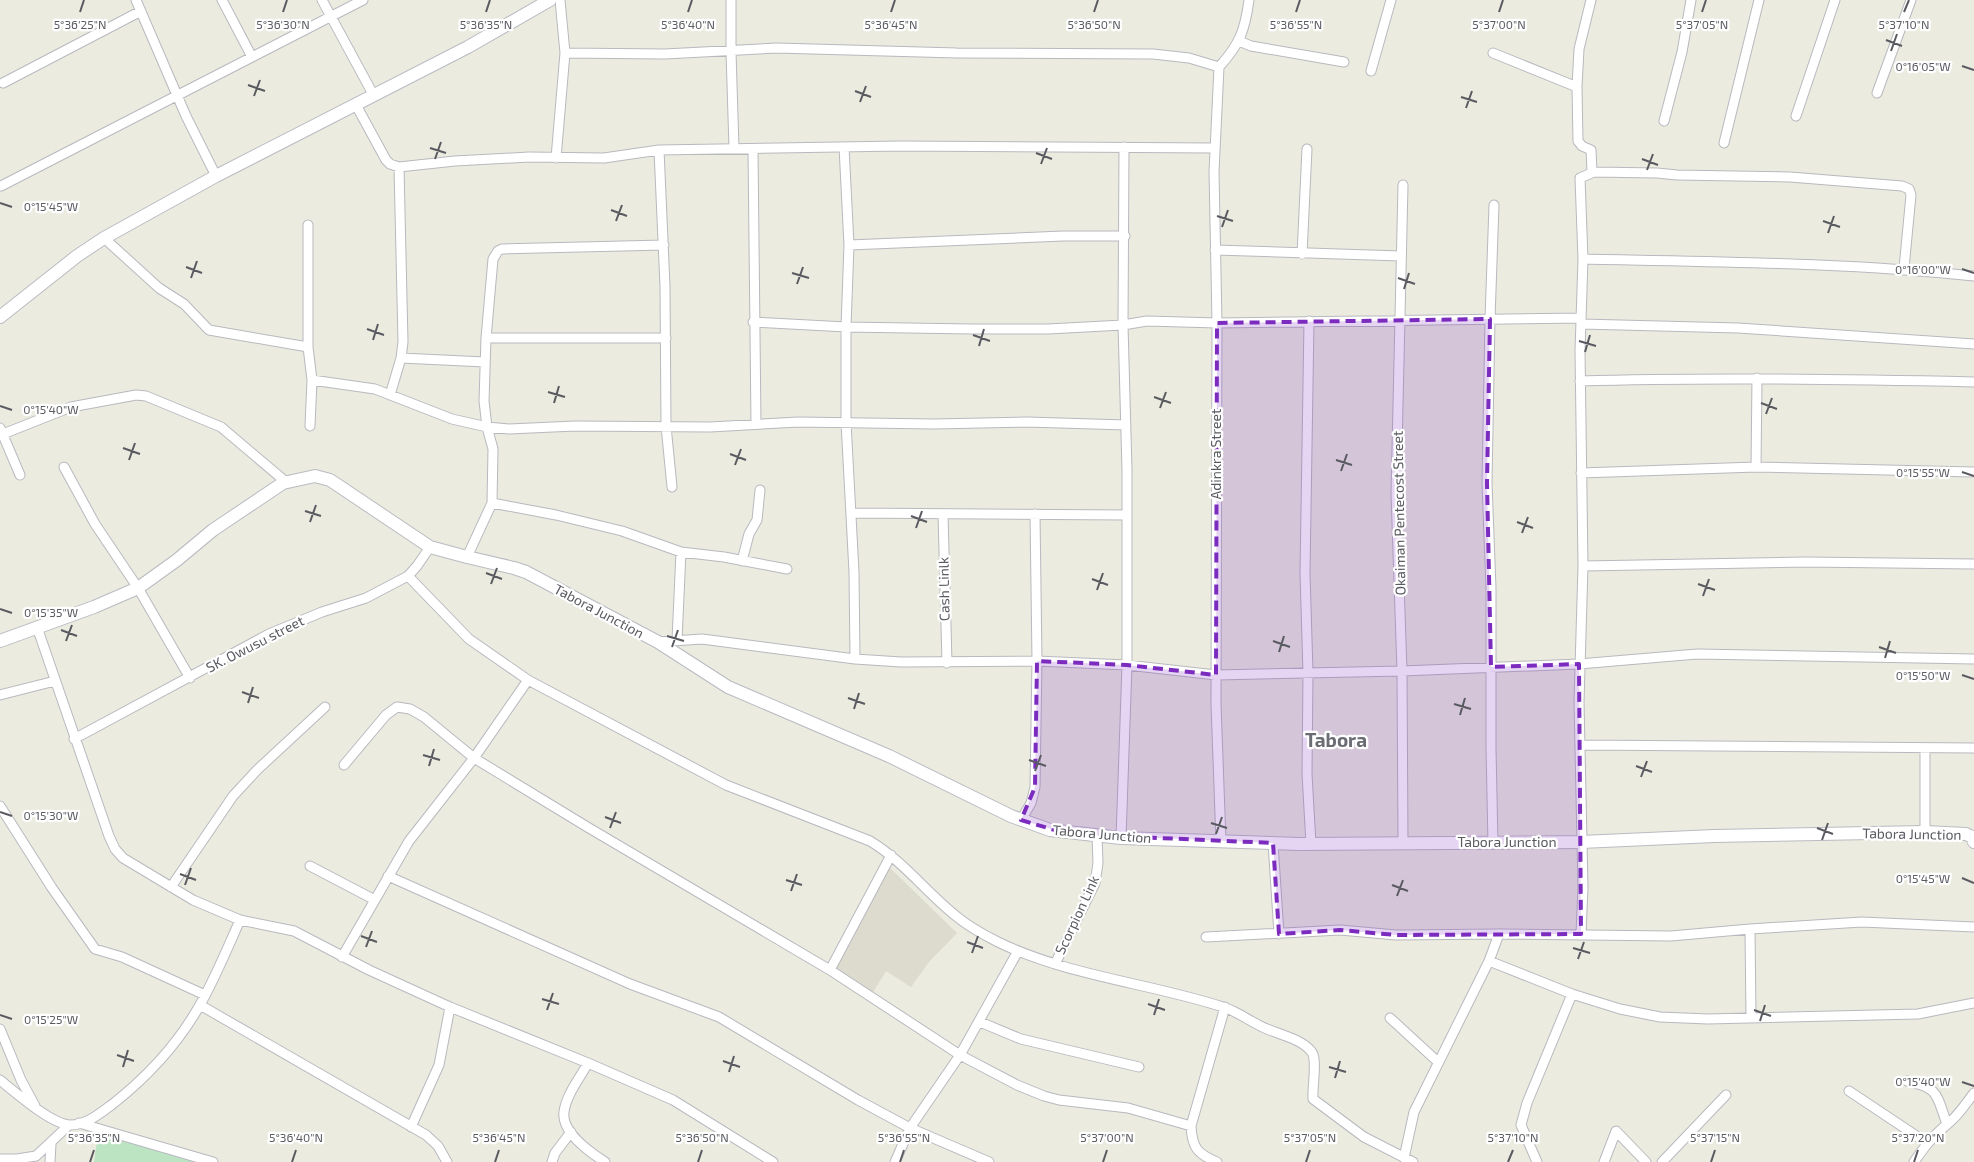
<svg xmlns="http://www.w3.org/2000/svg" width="1974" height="1162" font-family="'Exo 2',sans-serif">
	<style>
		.education { fill: #dcdbce }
		.green { fill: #bce4c3 }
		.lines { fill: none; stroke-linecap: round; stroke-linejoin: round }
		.street-casing { stroke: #b8b9bf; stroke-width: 11 }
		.secondary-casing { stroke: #b9bbc2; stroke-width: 14 }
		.street { stroke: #fff; stroke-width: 9 }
		.secondary { stroke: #fff; stroke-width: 12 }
		.marked { fill: #7b2cbf; fill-opacity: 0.2; stroke: #7b2cbf; stroke-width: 4; stroke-dasharray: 10 6; stroke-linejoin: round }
		.ticks { fill: none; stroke: #595b61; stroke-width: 2 }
		.labels { text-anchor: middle; stroke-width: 4.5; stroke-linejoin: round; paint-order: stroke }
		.street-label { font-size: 14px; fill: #595b61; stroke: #fff }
		.district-label { font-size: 19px; font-weight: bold; fill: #6a6d73; stroke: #fff }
		.ticks-label { font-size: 12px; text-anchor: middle; fill: #595b61; stroke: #fff; stroke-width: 4.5; stroke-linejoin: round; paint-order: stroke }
	</style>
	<rect width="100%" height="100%" fill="#ecebe0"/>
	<path class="education" d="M888 866 957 933 929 962 911 987 886 971 872 994 833 969Z"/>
	<path class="green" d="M98 1134 202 1161V1162H94Z"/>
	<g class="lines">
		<defs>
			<path id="street" d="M136 0 186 116 216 176
				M222 0 252 57
				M322 0 374 96
				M560 0 565 53 665 54 776 48 957 53 1153 54 1189 58 1219 67
				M731 0V52L734 148
				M1591 0 1579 49 1577 87 1578 141 1582 146 1591 150 1592 172
				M1239 41 1251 46 1344 62
				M1493 53 1577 87
				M1219 67 1214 172 1217 323 1216 704 1221 842
				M1219 67C1240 44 1245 30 1249 0
				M1371 71 1391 0
				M3 83 141 11
				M1877 93 1911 0
				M356 105 386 160 390 164 399 167 455 161 529 157 604 158 659 150 900 146 1214 148
				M1796 116 1835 0
				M1664 121 1682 52 1691 0
				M1724 143 1759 0
				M844 147 849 245 846 327V422L854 572 855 659
				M659 150 665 286 666 426 672 487
				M753 150 756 424
				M556 158 565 53
				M1 186 363 0
				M308 225V347
				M104 238 159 288 184 304 209 330 308 347 312 380 375 389 452 419 487 427 509 429 575 426 710 427 798 422 934 424 1027 422 1126 425
				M849 245 1063 236H1125
				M1215 250 1401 256
				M1302 254 1307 149
				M1583 259C1713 262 1844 262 1974 276
				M1309 321 1305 573 1308 673 1307 774 1311 844
				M753 322 846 327 971 329H1048L1123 325 1147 321 1217 323 1581 318
				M1581 324 1738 328 1974 344
				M486 338H666
				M401 358 485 362
				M1580 381C1711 377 1843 379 1974 382
				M390 395 401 358 403 342 399 167
				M310 426 312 380
				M0 428 20 475
				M3 434 71 407 136 395 146 396 221 427 286 482
				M64 467 95 524 138 588 190 678
				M1756 467 1757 378
				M1581 473 1756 467 1974 472
				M492 503 556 515 622 531 681 552 724 557 787 569
				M852 513 1127 515
				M943 514 947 663
				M467 557 492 503 493 449 487 427 484 401 486 338 493 259 498 251 502 249 664 245
				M742 561 749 534 757 520 760 490
				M1583 566 1806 562 1974 564
				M37 627 109 836 115 849 123 858 193 900 240 920 294 931 369 970 450 1007 588 1063 673 1100 773 1162
				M677 640 681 552
				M658 642 702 639 855 659 901 662 1037 661 1127 665 1216 675 1402 671 1579 664 1697 654 1974 659
				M528 680 726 785 870 841C903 861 926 892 956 916 968 926 984 935 998 942 1068 976 1149 983 1223 1007 1239 1012 1252 1023 1267 1029 1281 1035 1301 1039 1311 1051 1318 1058 1312 1086 1313 1099L1364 1137 1413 1162
				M0 695 55 681
				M74 739 269 634 322 612 366 598 408 576 417 566 430 547
				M1580 745 1974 748
				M344 765 386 715 397 707 410 709 424 717 474 758 589 828 830 970 960 1055 910 1128 895 1162
				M0 806 52 888 95 949 122 957 205 995
				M1021 820 1031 803 1035 787 1037 661 1035 514
				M1925 832V748
				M1121 838 1127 665V470L1123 325 1124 147
				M1403 842 1402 671 1396 493 1403 185
				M1273 843 1279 934
				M1493 843 1491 749V588L1487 483 1490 319 1494 205
				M310 866 375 900
				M388 876 630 984 719 1017 858 1100 910 1128 989 1162
				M171 887 233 796 257 770 325 707
				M1750 929 1751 1018
				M1581 934 1583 887 1579 702 1583 566 1580 351 1583 259 1580 178 1594 172 1657 173 1677 175 1790 177 1902 186 1909 189 1911 195 1904 268
				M1206 937 1340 930 1396 935 1499 934 1671 936 1750 929 1862 922 1974 927
				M1018 951 960 1055 1017 1085 1044 1096 1059 1100 1128 1108 1191 1126
				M342 957 409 841 474 758 528 680 469 639 408 576
				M1489 961 1572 994 1620 1009 1660 1017 1708 1019 1918 1014 1974 1003
				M1055 964 1095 883 1098 863 1097 836
				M830 970 891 855
				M200 1005 426 1135 438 1146 447 1162
				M1390 1018 1438 1062
				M980 1022 1021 1039 1139 1067
				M0 1029 21 1080 35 1106
				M588 1063C580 1078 566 1095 564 1112 561 1132 591 1153 605 1162
				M0 1080C15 1092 51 1124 70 1125 87 1125 102 1112 114 1103 148 1076 180 1041 201 1003 216 976 228 947 240 920
				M1907 1081C1940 1088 1936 1095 1947 1124
				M1849 1091 1927 1143
				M79 1123 213 1162
				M411 1127 439 1065 450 1007
				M1404 1158 1414 1112 1489 961 1499 934
				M0 1159H17L36 1156 69 1125
				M50 1162 51 1144
				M552 1162 555 1153 571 1132
				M1217 1162C1197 1154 1192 1147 1191 1126L1225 1007
				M1537 1162 1521 1125 1527 1103 1572 994
				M1604 1162 1616 1131 1646 1162
				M1662 1162 1726 1095
				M1914 1162C1927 1143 1934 1135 1951 1121 1960 1113 1967 1102 1974 1093"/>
			<path id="secondary" d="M0 317 77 256 104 238 216 176 468 47 550 0
				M0 641 94 607 138 588 177 560 213 530 283 483 315 476 330 480 430 547 467 557 514 568 526 572 658 642 728 687 889 756 1011 816 1050 830 1121 838 1299 844 1581 842 1714 836 1925 832 1966 834 1972 837 1974 842"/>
		</defs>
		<use href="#street" class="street-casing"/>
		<use href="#secondary" class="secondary-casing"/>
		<use href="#street" class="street"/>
		<use href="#secondary" class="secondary"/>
	</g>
	<path class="marked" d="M1490 319 1487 483 1491 667 1579 664 1581 934 1396 935 1340 930 1279 934 1273 843 1068 834 1021 820 1035 787 1037 661 1127 665 1216 675 1217 323Z"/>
	<path class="ticks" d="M80 12 84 0M283 12 287 0M486 12 490 0M688 12 692 0M891 12 895 0M1094 12 1098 0M1296 12 1300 0M1499 12 1503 0M1702 12 1706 0M1904 12 1909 0M1886 40 1902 46M1891 51 1897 34M1962 66 1974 70M248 85 265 91M855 91 871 97M254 96 260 80M1461 97 1477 102M860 102 866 86M1466 108 1472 91M430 148 446 153M1036 153 1052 159M435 159 441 142M1642 159 1658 165M1041 164 1047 148M1647 170 1653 154M0 203 12 207M611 210 627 216M1217 216 1233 221M616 221 622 205M1823 221 1840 227M1222 227 1228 210M1828 233 1834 216M186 267 202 273M1962 269 1974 273M792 273 809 278M191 278 197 261M1398 278 1415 284M797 284 803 267M1404 289 1409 273M367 329 384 335M973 335 990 341M373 340 378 324M1579 341 1596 346M979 346 984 329M1585 352 1590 335M548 392 565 397M1154 397 1171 403M554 403 559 386M1761 403 1777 409M0 406 12 410M1160 408 1166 392M1766 414 1772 398M123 448 140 454M730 454 746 460M129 460 135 443M1336 460 1352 465M735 465 741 449M1341 471 1347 454M1962 472 1974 476M305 511 321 516M911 516 927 522M310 522 316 505M1517 522 1533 528M916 528 922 511M1522 533 1528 517M486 573 502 579M1092 579 1108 585M491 584 497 568M1698 584 1715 590M1097 590 1103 573M1703 596 1709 579M0 609 12 613M61 630 77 636M667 636 684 641M66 641 72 625M1273 641 1290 647M672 647 678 630M1879 647 1896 653M1279 652 1284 636M1885 658 1890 641M1962 675 1974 679M242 692 259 698M848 698 865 704M248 703 253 687M1454 704 1471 709M854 709 859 693M1460 715 1465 698M423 755 440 760M1029 760 1046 766M429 766 434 749M1636 766 1652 772M1035 771 1041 755M1641 777 1647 761M0 812 12 816M605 817 621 823M1211 823 1227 828M610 828 616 812M1817 828 1833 834M1216 834 1222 817M1822 840 1828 823M180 874 196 880M1962 878 1974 883M786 880 802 885M185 885 191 868M1392 885 1408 891M791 891 797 874M1397 896 1403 880M361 936 377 942M967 942 983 948M366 947 372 931M1573 948 1590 953M972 953 978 936M1578 959 1584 942M542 999 559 1004M1148 1004 1165 1010M547 1010 553 993M1754 1010 1771 1016M0 1015 12 1019M1154 1015 1159 999M1760 1021 1765 1005M117 1055 134 1061M723 1061 740 1067M123 1067 128 1050M1329 1067 1346 1072M729 1072 734 1056M1335 1078 1340 1061M1962 1082 1974 1086M90 1162 94 1150M292 1162 296 1150M495 1162 499 1150M698 1162 702 1150M900 1162 904 1150M1103 1162 1107 1150M1306 1162 1310 1150M1508 1162 1513 1150M1711 1162 1715 1150M1914 1162 1918 1150"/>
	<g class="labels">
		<g class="street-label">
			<text transform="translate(1216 454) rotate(-90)" y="5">Adinkra Street</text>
			<text transform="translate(1399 513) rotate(-91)" y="5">Okaiman Pentecost Street</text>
			<text transform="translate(944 589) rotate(-91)" y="5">Cash Linlk</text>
			<text transform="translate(599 611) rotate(28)" y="5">Tabora Junction</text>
			<text transform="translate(255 644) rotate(-27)" y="5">SK. Owusu street</text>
			<text transform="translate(1102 834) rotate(5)" y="5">Tabora Junction</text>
			<text transform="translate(1912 834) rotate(1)" y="5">Tabora Junction</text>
			<text x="1507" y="847">Tabora Junction</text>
			<text transform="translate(1077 915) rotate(-65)" y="5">Scorpion Link</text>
		</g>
		<g class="district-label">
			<text x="1336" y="747">Tabora</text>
		</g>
	</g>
	<g class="ticks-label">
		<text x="80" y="29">5°36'25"N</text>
		<text x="283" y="29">5°36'30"N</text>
		<text x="486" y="29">5°36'35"N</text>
		<text x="688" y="29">5°36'40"N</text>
		<text x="891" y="29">5°36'45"N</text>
		<text x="1094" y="29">5°36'50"N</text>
		<text x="1296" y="29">5°36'55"N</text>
		<text x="1499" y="29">5°37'00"N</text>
		<text x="1702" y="29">5°37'05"N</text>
		<text x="1904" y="29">5°37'10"N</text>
		<text x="1923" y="71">0°16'05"W</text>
		<text x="51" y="211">0°15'45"W</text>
		<text x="1923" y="274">0°16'00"W</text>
		<text x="51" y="414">0°15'40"W</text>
		<text x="1923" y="477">0°15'55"W</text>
		<text x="51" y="617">0°15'35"W</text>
		<text x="1923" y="680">0°15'50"W</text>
		<text x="51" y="820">0°15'30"W</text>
		<text x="1923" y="883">0°15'45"W</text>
		<text x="51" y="1024">0°15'25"W</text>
		<text x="1923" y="1086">0°15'40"W</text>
		<text x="94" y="1142">5°36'35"N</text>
		<text x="296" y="1142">5°36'40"N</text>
		<text x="499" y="1142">5°36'45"N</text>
		<text x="702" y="1142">5°36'50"N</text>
		<text x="904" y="1142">5°36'55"N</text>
		<text x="1107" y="1142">5°37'00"N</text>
		<text x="1310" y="1142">5°37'05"N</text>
		<text x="1513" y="1142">5°37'10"N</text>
		<text x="1715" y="1142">5°37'15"N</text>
		<text x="1918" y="1142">5°37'20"N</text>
	</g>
</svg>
